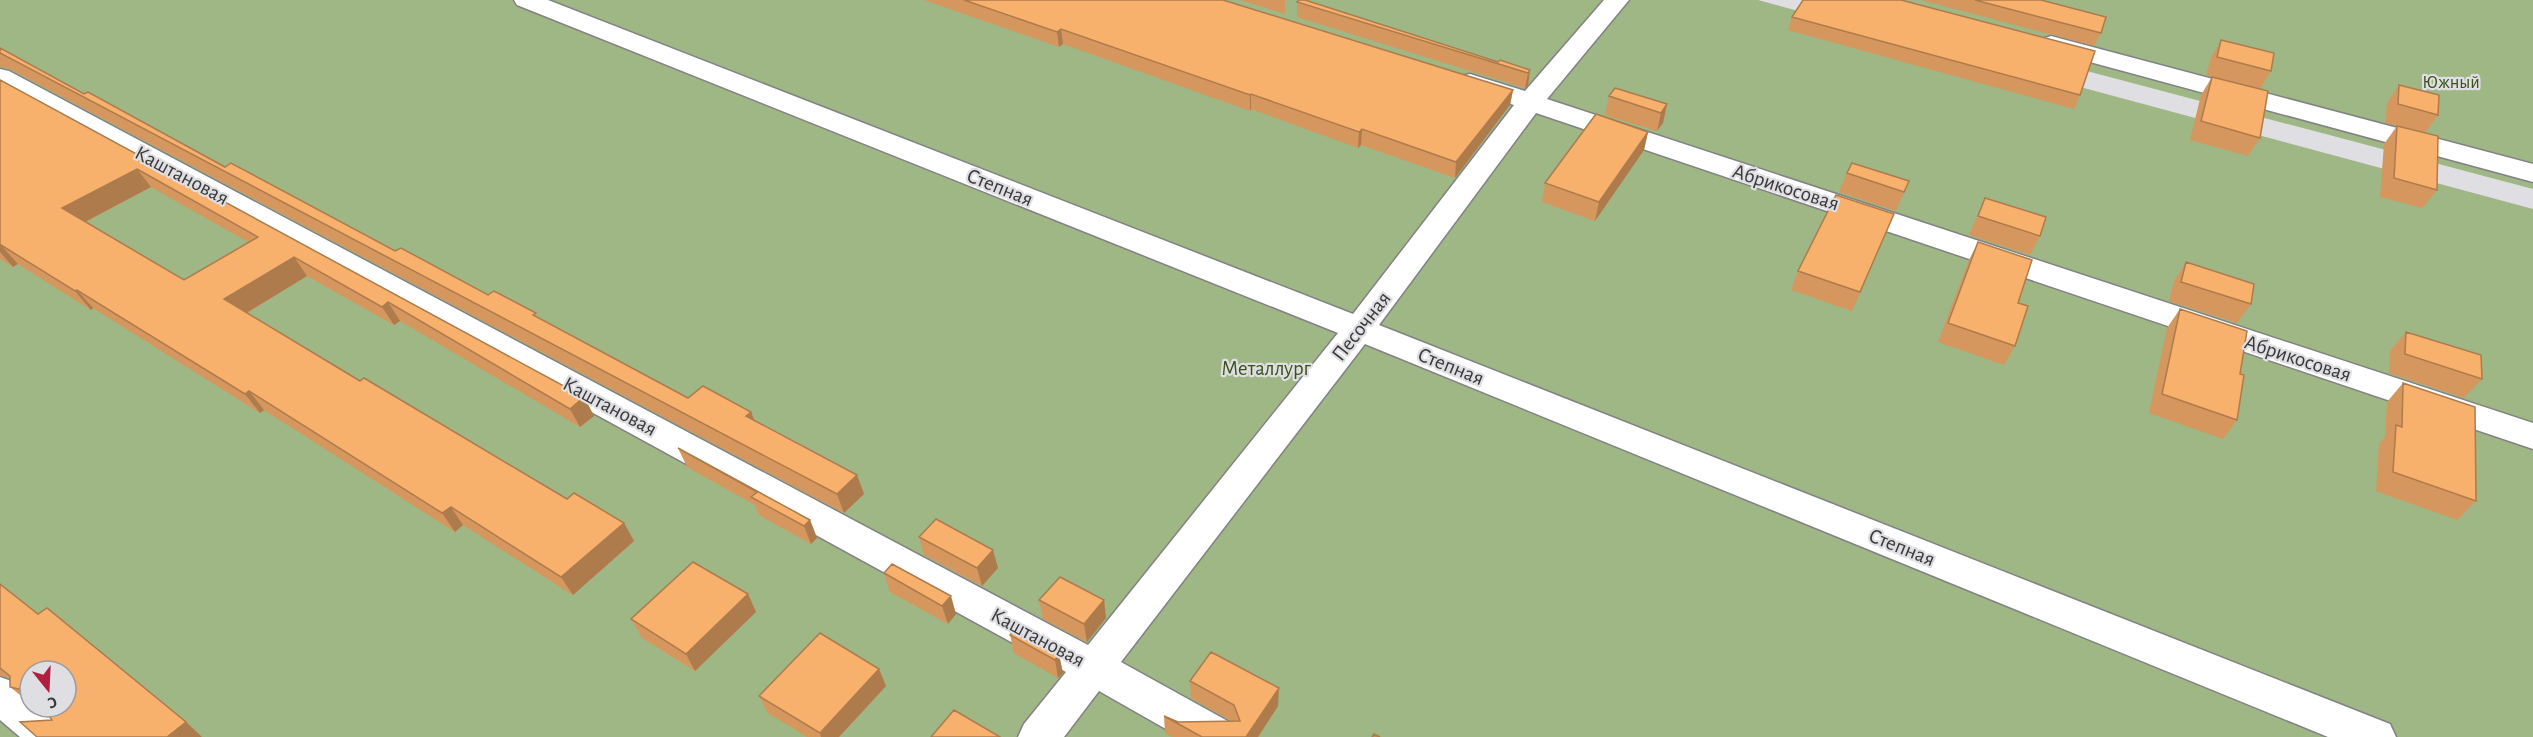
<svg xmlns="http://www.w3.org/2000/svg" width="2533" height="737" font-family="'Alegreya Sans',sans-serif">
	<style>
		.green { fill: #9fb685; fill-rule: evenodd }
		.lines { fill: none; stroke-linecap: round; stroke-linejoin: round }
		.minor-casing { stroke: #828285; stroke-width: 3 }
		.minor { fill: #fff; fill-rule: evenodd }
		.wall { fill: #d5975e; fill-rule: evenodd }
		.shaded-wall { fill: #ae7b4c }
		.building { fill: #f8b06d; stroke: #ae7b4c; stroke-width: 1.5; fill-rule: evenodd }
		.labels { text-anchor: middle; stroke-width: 4.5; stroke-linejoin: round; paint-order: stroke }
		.far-park-label { font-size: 18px; fill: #3a5217; stroke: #dfdee2 }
		.street-label { font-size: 21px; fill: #383839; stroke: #dfdee2 }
		.park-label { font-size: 21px; fill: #3a5217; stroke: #dfdee2 }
	</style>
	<rect width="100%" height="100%" fill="#dfdee2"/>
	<path class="green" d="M0 0H1758L2533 209V737H0ZM30 671H66V707H30Z
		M1819 0H2533V189Z"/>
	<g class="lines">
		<defs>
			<path id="minor" d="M514 0H548L1353 314 1514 105 1461 88 1457 82 1461 76 1470 74 1525 91 1604 0H1629L1547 99 2533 423V449L1536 113 1379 325 2390 724 2396 737H2328L1365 344 1121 662 1233 724 1239 737H1180L1099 691 1064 737H1018L1024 724 1066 672 0 88V69L9 71 1088 645 1338 333 517 5Z
				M2051 36 2533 164V182L2042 49 2038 44 2042 39Z
				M0 677 14 682 30 695V707C50 707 62 719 71 737H20L0 720Z"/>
		</defs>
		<use href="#minor" class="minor-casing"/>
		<use href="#minor" class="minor"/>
	</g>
	<path class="wall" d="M924 0H1223L1513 90 1510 105 1455 178 1361 145 1358 148 1251 109 1250 111 1063 44 1059 47Z
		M1240 0H1285V14Z
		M1921 0H2041L2101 33 2094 46Z
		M1297 2 1498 62 1530 70 1528 86 1525 88 1297 17Z
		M1792 17 2080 95 2074 109 1788 30Z
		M2221 40 2271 71 2260 89V138L2248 156 2190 140 2201 95 2212 77 2206 75 2211 58Z
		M0 48 84 94 225 167 395 251 538 318 688 398 755 421 857 475 864 494 844 513 10 69 0 67Z
		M0 80 584 397 594 416 580 427 400 321 394 325 307 276 247 313 360 381 567 499 624 523 634 541 573 595 463 525 455 532 264 410 260 413 93 308 91 310 18 264 13 267 0 259ZM151 187 248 242 184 280 86 222Z
		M2399 85 2438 115 2425 133 2437 190 2422 208 2380 197 2384 144 2397 126 2385 123 2387 103Z
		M1609 96 1667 104 1663 123 1657 131 1605 115Z
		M1648 132 1644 150 1595 221 1542 202 1545 183Z
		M1847 173 1909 181 1896 211 1839 192Z
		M1985 198 2040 236 2030 255 1969 235Z
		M1894 214 1852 311 1791 290 1798 271Z
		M1978 242 2015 346 2004 365 1938 342 1969 260Z
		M2186 262 2251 304 2237 323 2169 301 2174 281Z
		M2180 309 2237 420 2223 439 2149 413 2167 328Z
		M2406 332 2482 379 2464 398 2389 373 2390 351Z
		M2403 383 2476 501 2457 520 2376 491 2379 444 2385 437 2387 402Z
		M678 448 810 520 817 538 811 544 759 515 755 505 687 467Z
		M919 537 998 568 982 586 924 555Z
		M892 564 956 614 948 624 890 592 884 573Z
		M0 584 38 614 186 722 202 737H37L52 720 30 671V703L10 687V678L0 676Z
		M748 594 756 612 695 671 642 638 631 619Z
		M1039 600H1104L1106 618 1087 642 1043 619Z
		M1010 635 1059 655 1063 673 1058 678 1014 653Z
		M879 669 886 686 839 737H807L768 713 759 696Z
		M1190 681 1278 706 1258 737H1172L1165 733 1164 716 1178 722H1233L1191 698Z"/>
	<path class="shaded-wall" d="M1061 29 1063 44 1059 47 1057 32Z
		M1530 70 1528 86 1525 88 1528 73Z
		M1513 90 1510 105 1455 178 1456 162Z
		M1251 94V109L1250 111V95Z
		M1667 104 1663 123 1657 131 1661 113Z
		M1362 129 1361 145 1358 148 1359 132Z
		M1648 132 1644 150 1595 221 1599 202Z
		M137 169 151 187 77 226 62 208Z
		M1 245 18 264 13 267 0 252V246Z
		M294 257 307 276 238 318 224 299Z
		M77 290 93 308 91 310 75 291Z
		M388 302 400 321 394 325 382 307Z
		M249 391 264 410 260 413 245 394Z
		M584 397 594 416 580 427 570 409Z
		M751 412 759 431 746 416Z
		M857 475 864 494 844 513 837 494Z
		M451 507 463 525 455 532 442 513Z
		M810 520 817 538 811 544 804 526Z
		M624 523 634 541 573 595 561 577Z
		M993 550 998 568 982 586 977 568Z
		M748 594 756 612 695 671 686 654Z
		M951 596 956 614 948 624 942 606Z
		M1104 600 1106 618 1087 642 1084 624Z
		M1059 655 1063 673 1058 678 1055 660Z
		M879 669 886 686 839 737H821L820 733Z
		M1279 688 1278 706 1258 737H1246Z
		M186 722 202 737H167Z"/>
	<path class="building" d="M964 0H1223L1513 90 1456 162 1362 129 1359 132 1251 94 1250 95 1061 29 1057 32Z
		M1299 0H1305L1498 62 1500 60 1530 70 1528 73 1297 2Z
		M1803 0H1901L2095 51 2080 95 1792 17Z
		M1975 0H2041L2106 17 2101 33Z
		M2221 40 2274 53 2271 71 2217 57Z
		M0 48 84 94 88 92 225 167 231 163 395 251 401 248 488 295 494 291 536 313 533 315 688 398 703 386 751 412 746 416 857 475 837 494 0 53Z
		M2212 77 2268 91 2260 138 2201 121Z
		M0 80 584 397 570 409 388 302 382 307 294 257 224 299 360 381 364 378 567 499 574 493 624 523 561 577 451 507 442 513 249 391 245 394 77 290 75 291 1 245 0 246ZM137 169 258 237 184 280 62 208Z
		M2399 85 2439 95 2438 115 2398 104Z
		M1615 88 1667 104 1661 113 1609 96Z
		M1596 114 1648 132 1599 202 1545 183Z
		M2397 126 2438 136 2437 190 2394 178Z
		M1852 163 1909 181 1904 192 1847 173Z
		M1836 195 1894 214 1860 292 1798 271Z
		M1985 198 2046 217 2040 236 1978 216Z
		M1978 242 2032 260 2018 303 2028 306 2015 346 1948 323Z
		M2186 262 2254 284 2251 304 2181 282Z
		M2180 309 2247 331 2240 374 2244 375 2237 420 2162 394Z
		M2406 332 2481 355 2482 379 2405 354Z
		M2403 383 2475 407 2476 501 2393 472 2396 425 2402 427Z
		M678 448 810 520 804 526 751 497 757 492Z
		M936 519 993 550 977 568 919 537Z
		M693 562 748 594 686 654 631 619Z
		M892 564 951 596 942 606 884 573Z
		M1060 577 1104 600 1084 624 1039 600Z
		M0 584 38 614 47 608 186 722 167 737H37L20 722 52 720 42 707H66V671H30V693L23 690 10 687V676L0 668Z
		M1014 630 1059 655 1055 660 1010 635Z
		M820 633 879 669 820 733 759 696Z
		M1211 652 1279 688 1246 737H1202L1164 716 1178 722 1240 721 1234 705 1190 681Z
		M954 710 1000 737H931Z
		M1374 734 1380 737H1372Z"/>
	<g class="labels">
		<g class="far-park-label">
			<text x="2451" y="88">Южный</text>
		</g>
		<g class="street-label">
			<text transform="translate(182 175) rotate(28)" y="7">Каштановая</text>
			<text transform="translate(1000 187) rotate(22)" y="7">Степная</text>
			<text transform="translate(1786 187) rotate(18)" y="7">Абрикосовая</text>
			<text transform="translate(1361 326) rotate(-52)" y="7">Песочная</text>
			<text transform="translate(2298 358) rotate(18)" y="7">Абрикосовая</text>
			<text transform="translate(1451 366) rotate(22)" y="7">Степная</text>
			<text transform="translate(610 406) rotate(28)" y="7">Каштановая</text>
			<text transform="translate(1902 547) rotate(22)" y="7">Степная</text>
			<text transform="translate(1038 637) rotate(28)" y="7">Каштановая</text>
		</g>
		<g class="park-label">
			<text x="1266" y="375">Металлург</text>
		</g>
	</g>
	<g transform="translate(48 689) rotate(162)"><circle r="28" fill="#dfdee2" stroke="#9c9c9e" stroke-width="1.5"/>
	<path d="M0-4.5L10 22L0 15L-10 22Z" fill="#b11e3f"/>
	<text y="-9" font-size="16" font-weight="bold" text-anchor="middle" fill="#383839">С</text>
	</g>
</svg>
